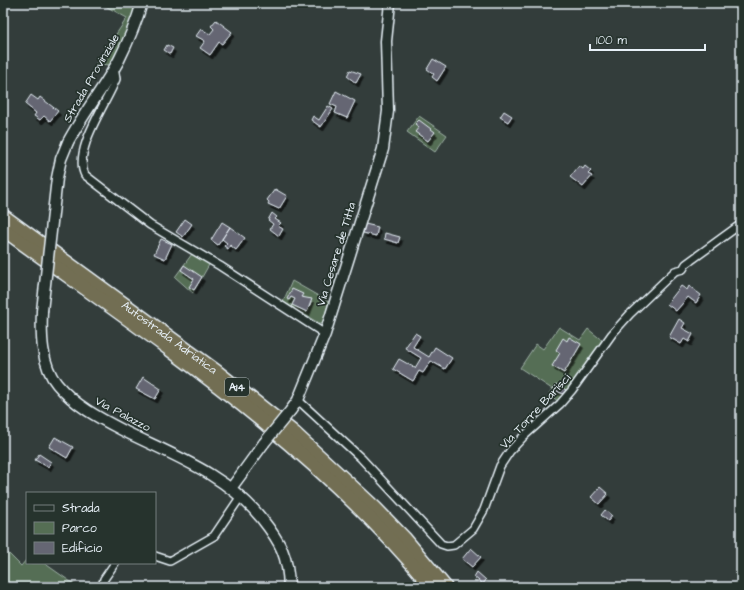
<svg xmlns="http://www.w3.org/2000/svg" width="744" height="590" font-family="'Architects Daughter',sans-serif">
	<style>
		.green { fill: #556e54; stroke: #9eb0a6 }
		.building { fill: #656673; stroke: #e8f1f8; filter: url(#shadow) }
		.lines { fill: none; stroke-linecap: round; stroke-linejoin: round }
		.street-casing { stroke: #e8f1f8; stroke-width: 10 }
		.secondary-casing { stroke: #e8f1f8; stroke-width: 13 }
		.highway-casing { stroke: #e8f1f8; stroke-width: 16 }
		.street { stroke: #26332d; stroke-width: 7 }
		.secondary { stroke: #26332d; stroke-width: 10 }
		.highway { stroke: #726e52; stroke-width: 13 }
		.secondary-bridge-casing { stroke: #e8f1f8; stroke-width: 13; stroke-linecap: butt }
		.secondary-bridge { stroke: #26332d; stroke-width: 10 }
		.labels { text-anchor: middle; stroke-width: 3.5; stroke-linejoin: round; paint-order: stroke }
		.shield { fill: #26332d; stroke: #aeb8bb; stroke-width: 1 }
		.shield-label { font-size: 11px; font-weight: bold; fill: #e8f1f8 }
		.street-label { font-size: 12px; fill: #e8f1f8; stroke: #26332d }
	</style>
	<defs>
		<filter id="shadow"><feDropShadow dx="2.5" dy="4" stdDeviation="0" flood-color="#0009"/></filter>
	</defs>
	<rect width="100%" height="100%" fill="#333d3b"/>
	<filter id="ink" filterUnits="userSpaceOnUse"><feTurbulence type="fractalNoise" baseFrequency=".025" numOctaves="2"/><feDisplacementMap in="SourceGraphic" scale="8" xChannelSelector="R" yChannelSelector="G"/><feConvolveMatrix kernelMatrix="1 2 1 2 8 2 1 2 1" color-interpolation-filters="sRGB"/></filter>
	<g filter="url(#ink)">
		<path class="green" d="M100 3H136L134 7 137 8 112 65 96 64 127 18Z
			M419 116 447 135 435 152 407 132Z
			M192 254 210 263 193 293 175 277Z
			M292 281 329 302 322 325 283 302Z
			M559 327 580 340 588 329 603 341 559 402 549 394 552 389 520 368 536 344 543 349Z
			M3 548 21 566 27 559V563H44L78 587H3Z"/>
		<path class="building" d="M216 20 232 32 222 44 219 42 210 55 200 48 205 41 196 36 201 29 210 34 214 29 211 26Z
			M167 45 173 48 170 54 164 50Z
			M433 59 446 67 437 81 432 77 434 74 427 69Z
			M350 70 361 74 356 83 347 76Z
			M336 91 355 101 347 118 335 113 337 107 330 104Z
			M31 95 38 100 40 97 58 111 50 121 44 116 40 120 34 116 36 113 25 104Z
			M328 106 333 109 321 127 311 120 313 116 319 120Z
			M504 111 512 116 508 122 500 117Z
			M419 120 435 132 428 141 415 132 419 127 415 124Z
			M579 166 583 169 585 166 591 171 588 174 592 176 583 187 570 177Z
			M275 189 287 196 279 209 268 204 269 202 267 200Z
			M272 213 277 217 275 219 281 223 278 226 283 229 279 236 270 229 273 224 268 220Z
			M185 219 192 224 183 237 176 232Z
			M222 222 230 227 218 245 211 240Z
			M365 224 378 227 376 236 363 233Z
			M230 227 245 238 236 250 230 245 228 249 224 246 227 243 222 239Z
			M385 233 400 237 398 243 384 239Z
			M161 239 172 244 165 259 154 254Z
			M184 265 202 277 194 290 189 287 194 279 181 270Z
			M681 286 687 290 689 286 701 295 696 303 688 297 676 311 667 304Z
			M292 289 303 294 301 297 312 299 307 312 292 305 295 299 291 297 289 300 287 299Z
			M679 319 685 323 682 328 693 334 689 342 684 339 681 344 669 337Z
			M415 333 420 336 413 347 429 357 435 347 452 358 445 369 431 361 423 373 419 371 413 381 393 369 399 359 415 368 421 358 405 348Z
			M569 337 581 344 564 373 552 366 560 353 556 350 563 338 567 341Z
			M143 377 161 389 155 399 136 389Z
			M556 384 566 390 563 394 553 389Z
			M55 437 73 447 67 458 49 447Z
			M39 454 51 462 48 467 35 460Z
			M600 487 608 494 599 504 591 497Z
			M605 510 612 516 608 521 601 515Z
			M471 548 481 557 472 567 462 559Z
			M477 572 486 580 483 584 474 577Z"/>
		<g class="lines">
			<defs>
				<path id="street" d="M114 67 116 79C107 103 72 151 85 175L150 225 220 266 325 334
					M298 400 361 458 441 544 447 546 454 545 473 529 484 510 500 466 510 451 523 437 560 404 572 390 612 334 630 314 675 271 683 269 686 264 741 224
					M155 556 170 561 214 536 241 496
					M102 587 104 579 115 563"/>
				<path id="secondary" d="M68 142C83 114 103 89 119 60 128 42 136 23 142 3
					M42 311C41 334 41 365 57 384 75 406 101 419 126 432 175 456 227 475 262 519 281 543 288 556 289 587
					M291 410 298 400 325 334 383 149 388 111 386 41 390 3
					M232 487 264 443"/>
				<g id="highway">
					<path id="s1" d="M3 216 217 372 293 432 375 508 404 538 445 587"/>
					<path d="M3 229C154 339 312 441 432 587"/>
				</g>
			</defs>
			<use href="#street" class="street-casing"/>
			<use href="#secondary" class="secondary-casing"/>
			<use href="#highway" class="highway-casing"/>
			<use href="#street" class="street"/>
			<use href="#secondary" class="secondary"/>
			<use href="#highway" class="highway"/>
			<defs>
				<path id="secondary-bridge" d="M42 311 57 178 61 159 68 142
					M264 443 291 410"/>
			</defs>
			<use href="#secondary-bridge" class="secondary-bridge-casing"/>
			<use href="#secondary-bridge" class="secondary-bridge"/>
		</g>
	</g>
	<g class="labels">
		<rect class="shield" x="225" y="378" width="24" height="18" rx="3"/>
		<g class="shield-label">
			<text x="237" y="391">A14</text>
		</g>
		<g class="street-label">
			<text transform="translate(91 78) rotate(-60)" y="4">Strada Provinziale</text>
			<text transform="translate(336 254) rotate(-73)" y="4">Via Cesare de Titta</text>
			<text dy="4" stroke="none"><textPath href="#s1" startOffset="206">Autostrada Adriatica</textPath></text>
			<text transform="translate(535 411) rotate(-47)" y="4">Via Torre Barisci</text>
			<text transform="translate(123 414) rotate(28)" y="4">Via Palazzo</text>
		</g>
	</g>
	<rect width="744" height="590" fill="none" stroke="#26332d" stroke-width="16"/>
	<rect x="8" y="8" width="728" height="574" fill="none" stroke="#e8f1f8" stroke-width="1.5" filter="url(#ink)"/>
	<rect x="26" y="492" width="130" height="72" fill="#26332d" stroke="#747f7e"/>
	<rect x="34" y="505" width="20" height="6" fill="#26332d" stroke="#747f7e"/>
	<text x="62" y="512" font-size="12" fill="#e8f1f8">Strada</text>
	<rect x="34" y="522" width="20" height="12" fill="#556e54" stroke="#747f7e"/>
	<text x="62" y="532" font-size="12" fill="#e8f1f8">Parco</text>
	<rect x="34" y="542" width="20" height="12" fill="#656673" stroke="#747f7e"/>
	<text x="62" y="552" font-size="12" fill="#e8f1f8">Edificio</text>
	<path d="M590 44v6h115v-6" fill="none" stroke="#e8f1f8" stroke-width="2"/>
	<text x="596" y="44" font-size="12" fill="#e8f1f8" stroke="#26332d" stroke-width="3" paint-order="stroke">100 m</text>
</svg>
